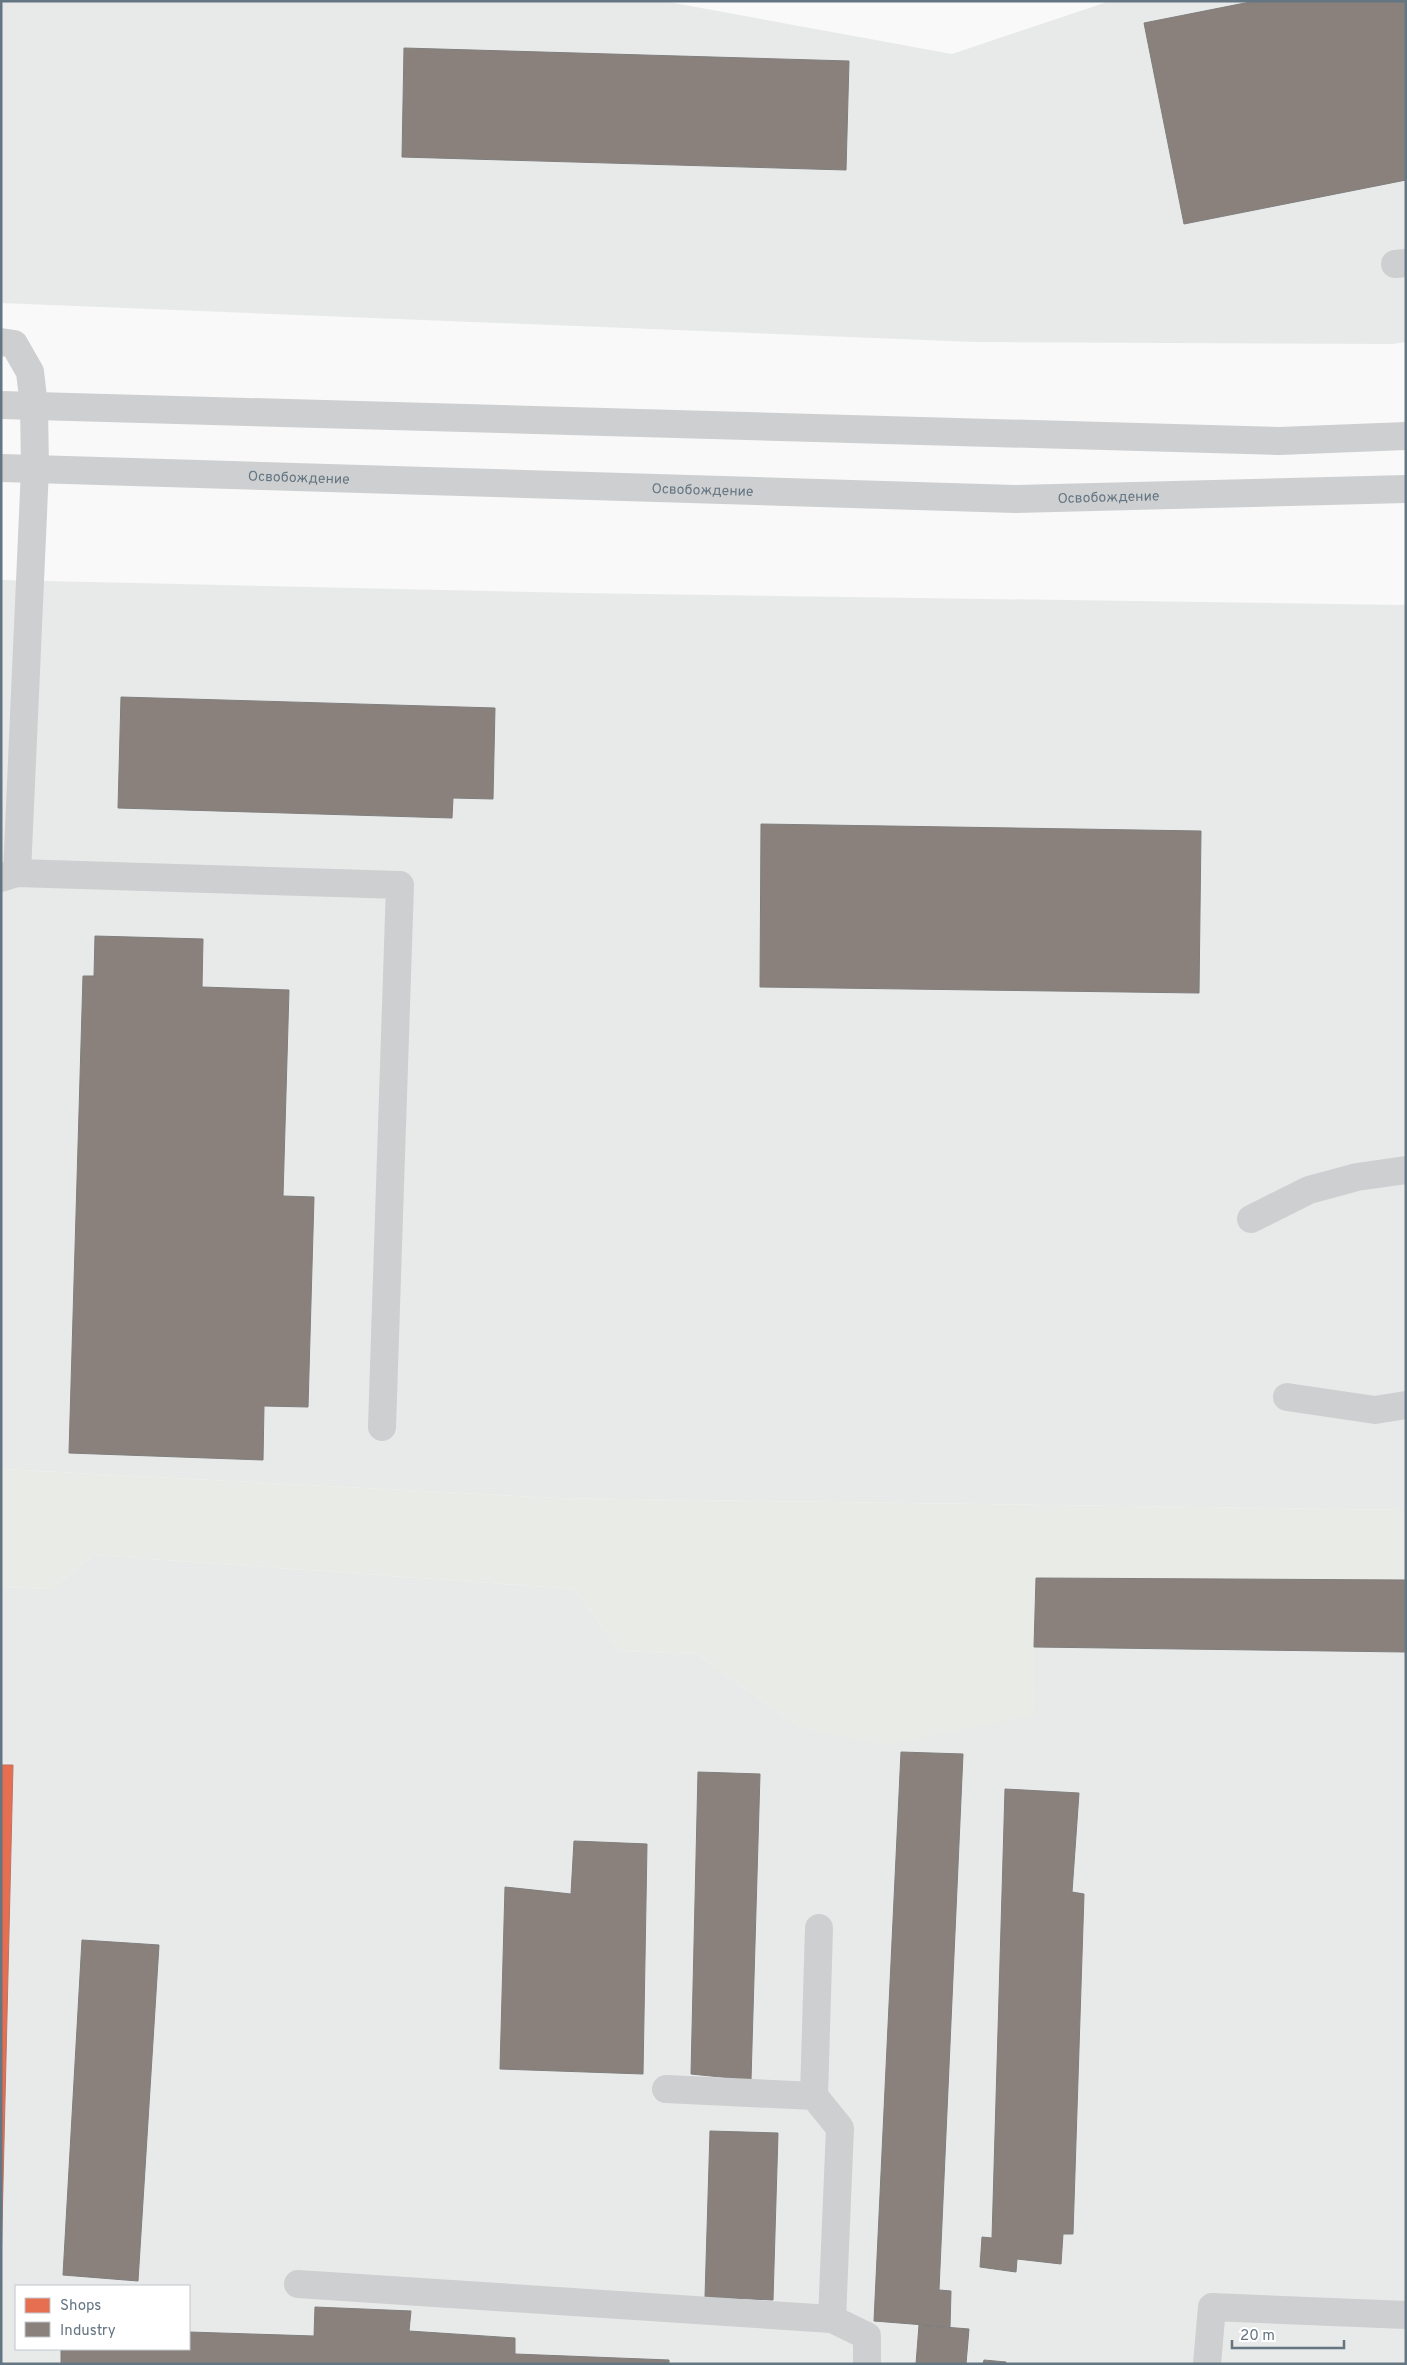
<svg xmlns="http://www.w3.org/2000/svg" width="1407" height="2365" font-family="Overpass,sans-serif">
	<style>
		.built { fill: #e8e9e9; fill-rule: evenodd }
		.green { fill: #e8ebe6 }
		.shops { fill: #e76f51; stroke: #c07160 }
		.industry { fill: #8a817c; stroke: #7f7e7e }
		.lines { fill: none; stroke-linecap: round; stroke-linejoin: round }
		.minor { stroke: #cecfd0; stroke-width: 28 }
		.labels { text-anchor: middle; stroke-width: 5; stroke-linejoin: round; paint-order: stroke }
		.street-label { font-size: 14px; fill: #657683; stroke: #fff }
	</style>
	<rect width="100%" height="100%" fill="#f9f9f9"/>
	<path class="built" d="M1 1H663L952 54 1110 1H1406V342L1392 344 974 342 1 303Z
		M1 580 578 593 1406 605V1510L556 1498 1 1469Z
		M94 1555 574 1589 620 1651 697 1654 799 1727 1033 1715 1034 1647 1406 1652V2364H1V1587L51 1589ZM16 2286H189V2349H16Z"/>
	<path class="green" d="M1 1469 556 1498 1406 1510V1580L1037 1578 1033 1715 885 1746 799 1727 697 1654 620 1651 574 1589 94 1555 51 1589 1 1587Z"/>
	<path class="shops" d="M1 1765H13L1 2268Z"/>
	<path class="industry" d="M1255 1H1406V180L1184 224 1144 23Z
		M404 48 849 61 846 170 402 157Z
		M121 697 495 708 493 799 453 798 452 818 118 808Z
		M761 824 1201 831 1199 993 760 987Z
		M95 936 203 939 202 987 289 990 283 1196 314 1197 308 1407 264 1406 263 1460 69 1453 83 976H94Z
		M1036 1578 1406 1580V1652L1034 1647Z
		M901 1752 963 1754 939 2290 951 2291 950 2327 874 2321Z
		M698 1772 760 1774 751 2080 691 2074Z
		M1005 1789 1079 1793 1072 1892 1084 1894 1073 2234H1063L1061 2264 1017 2259 1016 2272 980 2267 982 2237 992 2238Z
		M574 1841 647 1844 643 2074 500 2069 505 1887 571 1894Z
		M82 1940 159 1945 138 2281 63 2275Z
		M710 2131 778 2133 773 2300 705 2297Z
		M315 2307 411 2311 409 2331 515 2338V2354L669 2360V2364H61V2349H189V2332L314 2336Z
		M919 2325 969 2329 966 2364H916Z
		M984 2360 1006 2362V2364H983Z"/>
	<g class="lines">
		<g class="minor">
			<path d="M1395 264 1406 263"/>
			<path d="M1 342 14 344 30 372 34 406 35 469 17 873"/>
			<path d="M1 405 1279 441 1406 436"/>
			<path id="s1" d="M1 468 1015 499 1406 489"/>
			<path d="M1 878 17 873 400 885 382 1427"/>
			<path d="M1251 1219 1309 1190 1357 1177 1406 1170"/>
			<path d="M1287 1397 1375 1410 1406 1405"/>
			<path d="M819 1928 814 2096 840 2128 832 2319"/>
			<path d="M666 2089 814 2096"/>
			<path d="M298 2284 832 2319 867 2336V2364"/>
			<path d="M1207 2364 1212 2307 1406 2315"/>
		</g>
	</g>
	<g class="labels">
		<g class="street-label">
			<text dy="5" stroke="none"><textPath href="#s1" startOffset="298">Освобождение</textPath></text>
			<text dy="5" stroke="none"><textPath href="#s1" startOffset="702">Освобождение</textPath></text>
			<text dy="5" stroke="none"><textPath href="#s1" startOffset="1108">Освобождение</textPath></text>
		</g>
	</g>
	<rect width="1407" height="2365" fill="none" stroke="#657683" stroke-width="5"/>
	<rect x="15" y="2285" width="175" height="65" fill="#ffffff" stroke="#c1c8cd"/>
	<rect x="25" y="2298" width="25" height="15" fill="#e76f51" stroke="#c1c8cd"/>
	<text x="60" y="2310" font-size="15" fill="#657683">Shops</text>
	<rect x="25" y="2322" width="25" height="15" fill="#8a817c" stroke="#c1c8cd"/>
	<text x="60" y="2335" font-size="15" fill="#657683">Industry</text>
	<path d="M1232 2340v8h112v-8" fill="none" stroke="#657683" stroke-width="2.5"/>
	<text x="1240" y="2340" font-size="15" fill="#657683" stroke="#ffffff" stroke-width="4" paint-order="stroke">20 m</text>
</svg>
